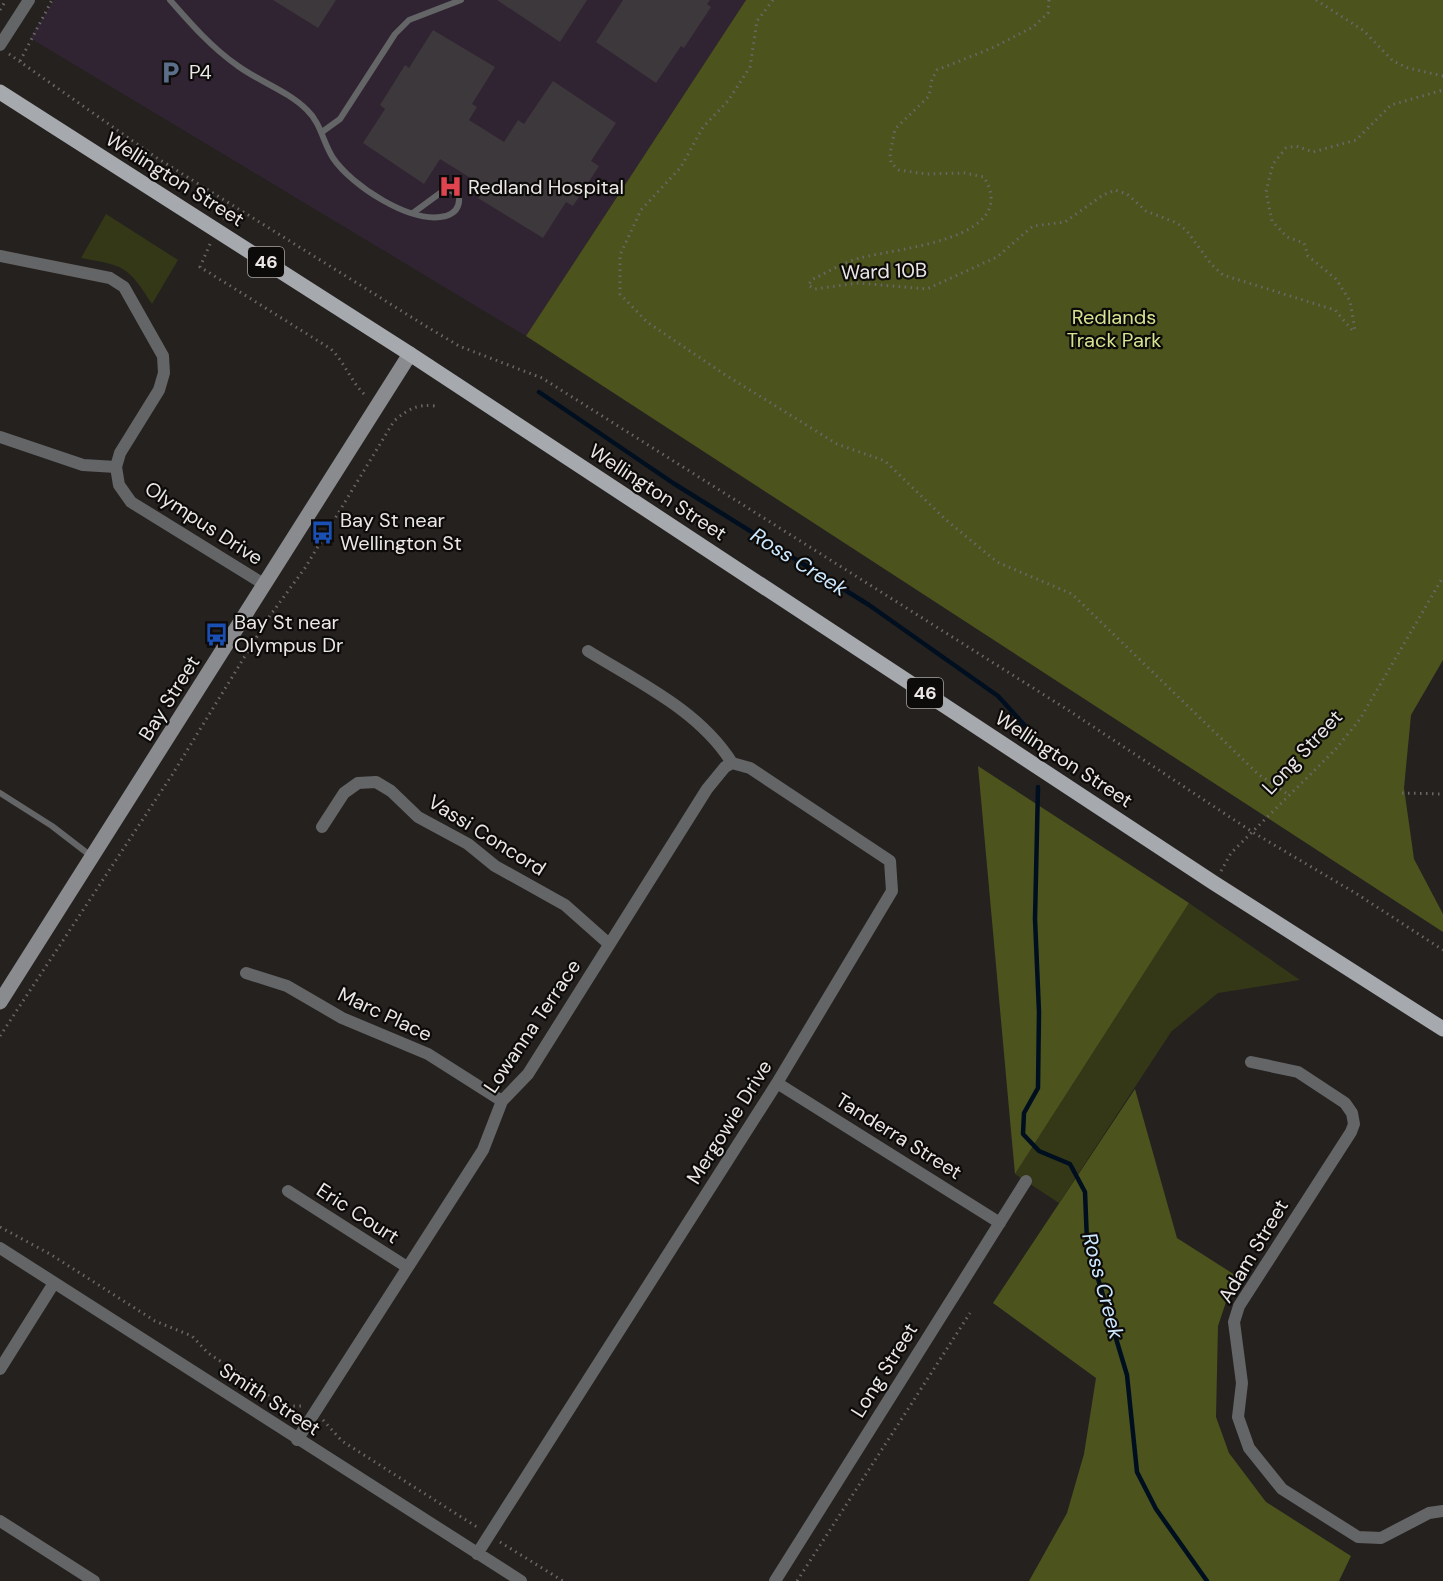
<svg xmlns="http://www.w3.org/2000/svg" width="1443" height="1581" font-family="'DM Sans',sans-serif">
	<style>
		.medical { fill: #312432 }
		.green { fill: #343817 }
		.forest { fill: #4c531d }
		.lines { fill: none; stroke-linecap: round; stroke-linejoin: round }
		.stream { stroke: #000f1f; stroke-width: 4.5 }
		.building { fill: #3c383b }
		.path { stroke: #6a6765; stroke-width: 3; stroke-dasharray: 1.5 4.5; stroke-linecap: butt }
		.lane { stroke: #646567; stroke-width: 6 }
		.street { stroke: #646567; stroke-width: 12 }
		.secondary { stroke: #898b8e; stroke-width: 15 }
		.primary { stroke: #a6a9ad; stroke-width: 15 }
		.labels { text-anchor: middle; stroke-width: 4.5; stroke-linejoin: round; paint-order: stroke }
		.shield { fill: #0d0b0a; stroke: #a8a5a4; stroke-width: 1.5 }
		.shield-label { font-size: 18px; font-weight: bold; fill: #eae7e6 }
		.poi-label { font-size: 20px; fill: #eae7e6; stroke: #0d0b0a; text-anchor: start }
		.street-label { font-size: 20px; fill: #eae7e6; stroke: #0d0b0a }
		.park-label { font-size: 20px; fill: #d7e390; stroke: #0d0b0a }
		.water-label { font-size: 21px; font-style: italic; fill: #cce8fe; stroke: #0d0b0a }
	</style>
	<rect width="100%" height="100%" fill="#25211f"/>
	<path class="medical" d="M54 0H746L526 336 30 38Z"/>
	<path class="green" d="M106 214 178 260 152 304C128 266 125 266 81 258Z
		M1189 903 1300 980 1218 993 1171 1032 1059 1203 1015 1174Z"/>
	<path class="forest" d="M746 0H1443V660L1411 715 1404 788 1414 859 1443 914V932L526 336Z
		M978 766 1189 903 1015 1174 1011 1131Z
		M1135 1089 1177 1238 1235 1275 1218 1326 1216 1417 1229 1453 1266 1502 1351 1556 1339 1581H1029L1067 1513 1084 1454 1096 1378 993 1303Z"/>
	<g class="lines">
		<path class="stream" d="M539 392 673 483 869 605 998 696 1038 740V750
			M1038 787 1035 919 1039 1012 1038 1088 1024 1113 1023 1134 1039 1151 1070 1164 1085 1192 1087 1242 1127 1375 1137 1472 1156 1509 1207 1581"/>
	</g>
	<path class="building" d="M273 0H336L318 28Z
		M497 0H587L560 42Z
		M623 0H710L707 4 711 7 684 48 681 46 656 83 596 42Z
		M433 30 495 67 472 104 477 107 469 120 504 142 518 120 524 124 553 81 616 123 591 161 599 166 573 206 566 202 543 238 478 198 485 187 440 159 424 184 363 143 385 109 380 105 405 65 409 68Z"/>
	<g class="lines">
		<path class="path" d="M773 0 757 21 750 67 728 101 703 127 681 167 641 210 620 255V294L647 322 724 374 837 444 885 461 945 519 997 562 1072 594 1258 774 1289 795
			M1049 0 1048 13 1033 27 992 48 937 70 932 79 929 96 895 129 890 154 891 163 899 170 926 174 965 173 984 177C1022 240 897 248 860 258 844 262 828 272 813 279L808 285 815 289 858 283 927 289 997 257 1033 226 1065 222 1103 195 1115 190 1127 194 1146 211 1177 223 1187 231 1211 264 1223 275 1335 310 1352 330H1355L1350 301 1336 279 1308 256 1304 243 1287 237 1272 221 1266 192 1273 164 1286 148 1296 146 1313 152 1356 140 1391 105 1443 90
			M1316 0 1364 31 1393 61 1408 68 1443 76
			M0 10 6 0
			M9 54 157 158 424 325 459 346 542 378 1068 710 1254 833 1357 894 1443 950
			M20 61 52 0
			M224 220 232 205
			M210 244 200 267 331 349C345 363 351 382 366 396
			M1402 793 1443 794
			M1221 871 1231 853 1335 750 1360 719 1443 577
			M0 1036 172 775 269 617 305 568 394 421C408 409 417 404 435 406
			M0 1227 50 1254 155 1321 192 1336 208 1353 261 1388 279 1406H303
			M323 1420 342 1441 480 1529
			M500 1542 563 1581
			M797 1581 970 1313"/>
		<path class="lane" d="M170 0C191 24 212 48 238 66 260 82 288 91 307 110 321 123 323 143 333 158 351 185 411 225 446 216 456 213 460 206 459 196L447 188 413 213
			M322 132 340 119 395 34 409 20 461 0
			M0 793 52 826 91 856"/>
		<path class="street" d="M0 45 29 0
			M0 256 110 278 124 287 163 356 164 373 159 390 120 453 116 467 119 485 131 502 262 583
			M0 437 83 465 116 467
			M588 651C638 682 700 711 732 763
			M322 827 344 793 358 783 376 782 391 791 418 817 468 844 495 866 565 905 609 944
			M246 973 287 986 342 1018 428 1054 502 1101
			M1251 1062 1298 1072 1345 1103 1352 1113 1354 1124 1351 1132 1239 1306 1234 1322 1242 1383 1238 1417 1249 1448 1282 1489 1358 1537 1381 1538 1429 1513 1443 1511
			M777 1083 1000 1223
			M288 1191 407 1267
			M0 1248 521 1581
			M0 1369 54 1283
			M297 1440 483 1150 502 1101 528 1074 707 789 725 767 732 763
			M0 1521 94 1581
			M477 1554 777 1083 892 891 890 861 750 768 732 763
			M775 1581 1026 1181"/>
		<path class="secondary" d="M0 1002 410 354"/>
		<path class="primary" d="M0 92 410 354 1214 883 1443 1029"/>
	</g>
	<defs>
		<symbol id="parking-bare" viewBox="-9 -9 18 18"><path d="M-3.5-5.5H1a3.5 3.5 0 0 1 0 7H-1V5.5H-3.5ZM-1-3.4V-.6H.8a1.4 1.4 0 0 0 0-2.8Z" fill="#5c6f8a" stroke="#0d0b0a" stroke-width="2.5" paint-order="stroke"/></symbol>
		<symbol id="hospital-bare" viewBox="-9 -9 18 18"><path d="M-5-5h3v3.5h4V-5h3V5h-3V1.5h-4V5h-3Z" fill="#e0444e" stroke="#0d0b0a" stroke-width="2.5" paint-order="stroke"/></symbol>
		<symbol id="bus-bare" viewBox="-9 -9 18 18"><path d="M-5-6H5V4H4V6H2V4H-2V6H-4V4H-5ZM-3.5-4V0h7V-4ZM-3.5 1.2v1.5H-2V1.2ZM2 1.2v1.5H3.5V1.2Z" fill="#1a4fb4" stroke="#0d0b0a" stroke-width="2.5" paint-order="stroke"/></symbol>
	</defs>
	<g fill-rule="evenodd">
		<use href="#parking-bare" x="154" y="56" width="33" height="33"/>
		<use href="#hospital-bare" x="434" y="170" width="33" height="33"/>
		<use href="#bus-bare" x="306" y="516" width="33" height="33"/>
		<use href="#bus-bare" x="200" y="618" width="33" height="33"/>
	</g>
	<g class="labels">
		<g class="shield">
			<rect x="248" y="247" width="36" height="30" rx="4.5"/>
			<rect x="907" y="678" width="36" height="30" rx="4.5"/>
		</g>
		<g class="shield-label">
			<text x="266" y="268">46</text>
			<text x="925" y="699">46</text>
		</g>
		<g class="poi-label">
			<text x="189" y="79">P4</text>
			<text x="468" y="194">Redland Hospital</text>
			<text x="340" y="527">Bay St near<tspan x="340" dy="23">Wellington St</tspan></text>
			<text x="234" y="629">Bay St near<tspan x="234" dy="23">Olympus Dr</tspan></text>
		</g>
		<g class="street-label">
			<text transform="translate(175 179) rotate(32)" y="7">Wellington Street</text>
			<text transform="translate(884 271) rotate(-2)" y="7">Ward 10B</text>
			<text transform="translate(658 492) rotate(33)" y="7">Wellington Street</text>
			<text transform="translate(204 523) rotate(33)" y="7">Olympus Drive</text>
			<text transform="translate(169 698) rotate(-58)" y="7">Bay Street</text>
			<text transform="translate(1302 752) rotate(-47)" y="7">Long Street</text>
			<text transform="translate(1064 759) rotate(33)" y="7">Wellington Street</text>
			<text transform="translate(487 835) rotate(32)" y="7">Vassi Concord</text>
			<text transform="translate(385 1014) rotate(25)" y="7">Marc Place</text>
			<text transform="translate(532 1026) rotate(-56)" y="7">Lowanna Terrace</text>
			<text transform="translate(729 1122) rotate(-58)" y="7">Mergowie Drive</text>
			<text transform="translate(899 1136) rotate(32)" y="7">Tanderra Street</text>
			<text transform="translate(358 1213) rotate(33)" y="7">Eric Court</text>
			<text transform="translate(1253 1251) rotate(-59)" y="7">Adam Street</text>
			<text transform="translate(884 1370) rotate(-58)" y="7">Long Street</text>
			<text transform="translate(270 1399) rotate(33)" y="7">Smith Street</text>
		</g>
		<g class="park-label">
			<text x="1114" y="324">Redlands<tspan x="1114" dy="23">Track Park</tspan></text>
		</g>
		<g class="water-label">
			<text transform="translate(799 562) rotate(32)" y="7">Ross Creek</text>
			<text transform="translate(1103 1286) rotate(75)" y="7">Ross Creek</text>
		</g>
	</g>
</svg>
